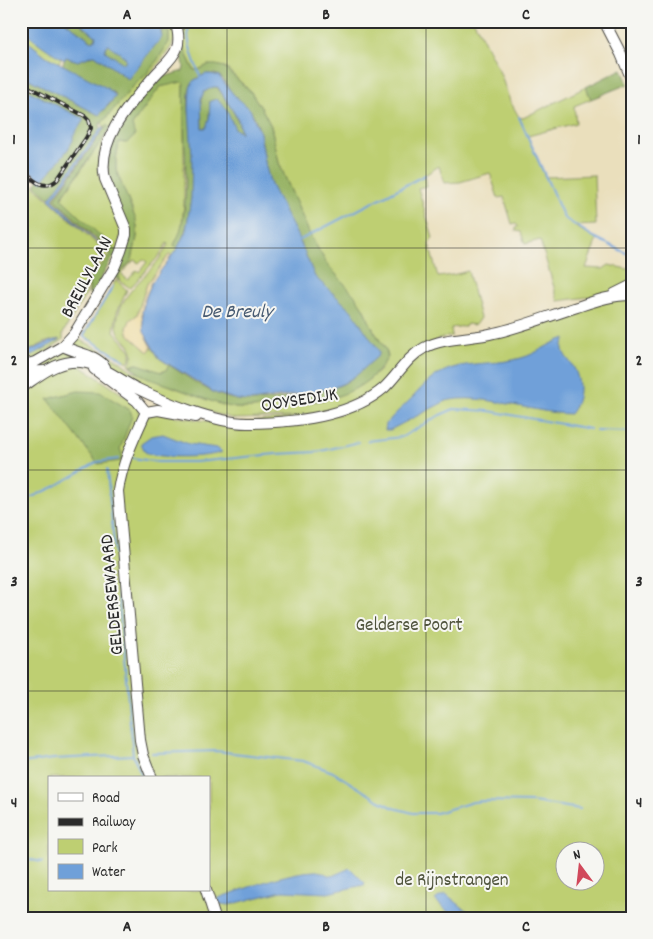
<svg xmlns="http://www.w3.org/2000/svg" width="653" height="939" font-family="Dekko,sans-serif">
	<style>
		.green { fill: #becf72; stroke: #747d4e; fill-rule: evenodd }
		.forest { fill: #96b264; stroke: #606e48 }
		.sand { fill: #eeda9e; stroke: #8c8264 }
		.water { fill: #6fa0d9; stroke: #4d6682; fill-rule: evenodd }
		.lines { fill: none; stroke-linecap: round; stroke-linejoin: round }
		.stream { stroke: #6fa0d9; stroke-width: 2 }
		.minor-casing { stroke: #484641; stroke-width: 12 }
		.minor { stroke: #fff; stroke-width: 10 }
		.rail-casing { stroke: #2b2b2b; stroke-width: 4 }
		.rail { stroke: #f6f6f2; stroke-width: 2; stroke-dasharray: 5.5; stroke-linecap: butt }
		.grid { fill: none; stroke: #2b2b2b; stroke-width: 1; stroke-opacity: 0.55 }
		.labels { text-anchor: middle; stroke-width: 4; stroke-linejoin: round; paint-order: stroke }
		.street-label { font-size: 19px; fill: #2b2b2b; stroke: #f6f6f2 }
		.park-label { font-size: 19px; fill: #50543d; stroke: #f6f6f2 }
		.water-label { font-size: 20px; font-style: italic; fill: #465a71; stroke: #f6f6f2 }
		.neatline { fill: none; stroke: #2b2b2b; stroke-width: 2 }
		.grid-label { font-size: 16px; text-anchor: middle; font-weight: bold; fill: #2b2b2b }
	</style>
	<rect width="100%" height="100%" fill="#f6f6f2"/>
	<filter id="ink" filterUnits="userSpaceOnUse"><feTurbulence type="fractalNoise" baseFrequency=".02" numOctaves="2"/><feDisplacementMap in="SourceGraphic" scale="10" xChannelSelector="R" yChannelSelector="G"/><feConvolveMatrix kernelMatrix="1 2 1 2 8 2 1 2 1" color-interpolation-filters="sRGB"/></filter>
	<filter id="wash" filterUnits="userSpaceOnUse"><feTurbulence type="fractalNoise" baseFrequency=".0096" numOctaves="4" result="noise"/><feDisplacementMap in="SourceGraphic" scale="20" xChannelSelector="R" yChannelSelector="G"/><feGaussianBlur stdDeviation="1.12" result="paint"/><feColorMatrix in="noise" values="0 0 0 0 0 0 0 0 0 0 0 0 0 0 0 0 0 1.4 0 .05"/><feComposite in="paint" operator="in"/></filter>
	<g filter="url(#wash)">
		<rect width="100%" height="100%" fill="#eadfbc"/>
		<path class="green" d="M158 21H173L175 39 171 47 111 128 107 127 55 199 108 249 111 252V256L89 278 90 294 88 293V277L110 254 101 244 99 246 108 254 84 277 86 294 63 333V340L36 359 21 362V358H25L59 339 46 342 21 355V174L99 246 100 243 53 199 105 129 102 123 134 85 146 75 158 59 169 42V32L161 29Z
			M178 21H474L500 73 510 101 519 117 523 118 586 87 591 99 574 106 576 123 528 136 545 177 594 175 596 225 574 226 597 239 586 268 603 269 609 265 627 269 632 266V282L611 293 596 296 558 301 540 240 525 244 521 232 516 231V228L518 227 516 223 512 224 504 197 498 198 490 173 460 182 444 183 439 166 425 175 427 186 418 188 433 238 429 244 438 277C448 276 458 274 468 271L480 318 475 325 467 324 466 326 451 328 452 336 438 339 382 386 350 406 294 417 235 419 202 410 155 392 128 379 105 364 45 368 21 367 76 338 93 346 118 360 131 370 178 389 235 408H252L324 400 367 381 379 371 388 357 386 350 374 331 363 308 327 264 310 235 279 163 271 126 262 109 251 92 225 67 208 65 198 70H194L180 41Z
			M21 23 34 38 61 58 59 63 46 56 21 36Z
			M182 81 184 84V204L181 231 174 245 177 249 172 256 169 255 147 284 137 315 131 320 127 328 129 335 148 352 152 347 159 358 169 365 165 371 157 372 138 364 129 365C130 361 134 356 132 351 128 339 115 337 117 321 121 288 156 273 168 244L167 243 159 256 130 288 120 281 119 274 132 259 137 237V227L132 209 118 177 116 170V160L119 142 125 143 132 125 160 87ZM143 259 147 262 139 272 137 270 128 280 121 274 134 260 139 263Z
			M105 136 99 156 98 173 121 230 120 240 117 252 61 199Z
			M116 280 127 290 117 312 114 331 131 351V357L128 362 84 336Z
			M632 298V918H21V389L48 372 71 365 82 367 131 400 138 409 141 419 156 413 225 424 340 414 402 373 424 351 590 305ZM49 778H209V890H49ZM566 852H596V882H566Z"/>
		<path class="forest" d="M64 21H77L97 37 92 41Z
			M161 29 169 32V42L158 59 146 75 134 85 102 123H100L101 129 51 200 35 185 39 180 42 182 68 149 73 140V136L83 121 82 118 76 115 21 87V75L99 115 110 104 116 94 64 66 63 63 66 57C77 62 82 60 93 55H95L126 78 162 33Z
			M180 41 194 70H198L208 65H216L224 67 251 92 262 109 271 126 279 163 310 235 327 264 356 297 363 308 374 331 386 350 388 357C363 398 322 402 278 405 264 407 250 409 236 408 217 405 192 394 174 387 159 382 142 377 130 366L138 364 161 372 165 371 169 365C190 378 212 396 237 400 260 404 322 394 343 384 356 377 367 365 379 355 361 323 348 303 318 282L315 277C309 264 304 249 297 235 286 213 270 192 266 166 262 148 261 118 246 106 241 102 237 97 232 93 228 87 224 78 218 75 207 71 193 77 190 88 186 103 191 122 192 137 194 169 194 222 177 249L174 245C192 216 184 153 184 119 183 107 184 95 184 84L182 82 160 87 132 125 135 136 127 143 119 142 116 160V170L136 220 137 227V237L132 260 119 274 120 281 114 277 127 241 112 191 107 165 113 136 141 97 163 77 183 71 184 67Z
			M108 44 127 58 125 63 123 64 105 51V48Z
			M622 69 628 84 591 99 586 87Z
			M213 87H217C227 102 237 115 242 133L235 130 227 110 210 101 209 119 206 128H202L201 99 204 92Z
			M107 125 110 128 104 137 61 198 118 253 110 262 92 295 90 294 89 278 111 256V252L55 199Z
			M78 391 100 392 130 410 132 416 120 449 123 457 121 461 98 464 48 399Z"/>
		<path class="sand" d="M169 255 172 256C148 287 130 309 152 347L148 352 129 335 127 328 130 320 137 315 147 284Z"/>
		<path class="water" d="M21 21H64L92 41 95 40 96 36 77 21H158L162 37 128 79 95 55H93L78 61 66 57 64 60C49 50 27 39 21 21ZM108 44 126 58 125 63H123L105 51V48Z
			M21 36 46 56 107 88 116 96 99 115 21 75Z
			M205 74H211L219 76 234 95 250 109 260 133 266 167 271 185 298 237 315 277 351 310 379 351V355L358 374 344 383 335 387 313 392 251 401 238 400 215 393 159 358 144 332 142 312 146 297 152 282 177 249 186 231 191 198 192 156 189 109 190 88 193 81ZM213 87H218L238 119 241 133 235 129 227 111 217 99 210 101 209 119 206 128H202L201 99 204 92Z
			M21 87 76 115 83 118V121L73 136V140L68 149 42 182 21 163Z
			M101 128H104L52 199 99 244 49 199Z
			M566 338C564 342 562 345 563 349 564 356 569 360 573 366 582 382 581 400 570 414 532 413 481 392 446 401L390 430H385L386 424C394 414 404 406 413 397 428 381 437 371 460 366 480 362 501 364 521 358 537 354 550 342 566 338Z
			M54 340H60L29 357 21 358V355Z
			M163 434 189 444 217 448 222 452C210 458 156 459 145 452L141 443 151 436Z
			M350 868 365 883 364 885 328 893 282 891 229 905 220 904 217 899C224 895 231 894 238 891 261 883 290 872 314 871 320 870 326 875 332 876Z
			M446 894 466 910 480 918H455L435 900 440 896Z"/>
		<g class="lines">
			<path class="stream" d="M190 21C184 39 194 59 200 76
				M519 117 564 218 594 237 632 256
				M300 240 425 175
				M113 286 83 336 124 360
				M596 431 632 432
				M367 441 402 437 440 415 454 409 489 411 590 429
				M133 458 158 462H196L276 454 317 452 359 442
				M107 470 115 554
				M21 502 54 487 97 462 118 459
				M152 753 216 751 303 761 333 772 378 800 394 808 413 813H436L473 802 483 801 533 802 580 809
				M133 755 143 778
				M21 763 54 759 133 755 115 560
				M21 858 42 862"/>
		</g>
	</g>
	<g filter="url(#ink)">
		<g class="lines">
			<defs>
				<path id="minor" d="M604 21 621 54 632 80
					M614 294 632 285
					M63 346C77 354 94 353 105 367
					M21 363 28 364 35 362 63 346 74 334 114 268 121 251 126 235V229L105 179C96 139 131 103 155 75 163 66 173 59 177 48 180 39 178 30 175 21
					M94 369 137 401 146 412 158 410 196 417
					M21 372 45 371
					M21 388C36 378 52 364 71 362 95 359 116 378 136 388 165 402 215 423 247 423 291 423 350 417 384 388 398 375 407 357 424 348 444 337 472 339 494 333 522 327 549 316 577 307 595 301 612 295 632 295
					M146 412C134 438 122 463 118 491L140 740 143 755 152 778
					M206 890 215 918"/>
			</defs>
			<use href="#minor" class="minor-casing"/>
			<use href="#minor" class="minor"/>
			<defs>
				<path id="rail" d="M21 83 85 116 89 120 91 128 86 138 57 180C43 192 32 179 21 169"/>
			</defs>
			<use href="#rail" class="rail-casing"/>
			<use href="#rail" class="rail"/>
		</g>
	</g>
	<path class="grid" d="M227 21V918M426 21V918M21 248H632M21 470H632M21 691H632"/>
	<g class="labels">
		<g class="street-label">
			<text transform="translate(85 276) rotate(-62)" y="7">BREULYLAAN</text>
			<text transform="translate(299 398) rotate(-9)" y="7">OOYSEDIJK</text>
			<text transform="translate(110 595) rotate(-95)" y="7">GELDERSEWAARD</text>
		</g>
		<g class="park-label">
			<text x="409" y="630">Gelderse Poort</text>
			<text x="452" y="885">de Rijnstrangen</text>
		</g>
		<g class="water-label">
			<text x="237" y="317">De Breuly</text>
		</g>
	</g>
	<rect width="653" height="939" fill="none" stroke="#f6f6f2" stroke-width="55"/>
	<rect x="48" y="776" width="162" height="115" fill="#f6f6f2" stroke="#a5a5a2"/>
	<rect x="58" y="793" width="25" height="8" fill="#ffffff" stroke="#a5a5a2"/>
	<text x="92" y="802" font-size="15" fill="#2b2b2b">Road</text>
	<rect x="58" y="818" width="25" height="8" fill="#2b2b2b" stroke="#a5a5a2"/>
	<text x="92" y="826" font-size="15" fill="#2b2b2b">Railway</text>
	<rect x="58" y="839" width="25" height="15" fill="#becf72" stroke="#a5a5a2"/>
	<text x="92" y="852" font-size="15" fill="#2b2b2b">Park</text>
	<rect x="58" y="864" width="25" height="15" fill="#6fa0d9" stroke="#a5a5a2"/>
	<text x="92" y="876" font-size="15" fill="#2b2b2b">Water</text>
	<g transform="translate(580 866) rotate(345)"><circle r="24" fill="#f6f6f2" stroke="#a5a5a2"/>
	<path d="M0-4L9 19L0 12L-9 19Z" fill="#d1495b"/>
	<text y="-8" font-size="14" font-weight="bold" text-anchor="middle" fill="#2b2b2b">N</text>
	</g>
	<rect x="28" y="28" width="598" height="884" class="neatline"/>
	<g class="grid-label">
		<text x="127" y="19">A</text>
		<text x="326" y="19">B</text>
		<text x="526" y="19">C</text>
		<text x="14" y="144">1</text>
		<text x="639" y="144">1</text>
		<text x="14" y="365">2</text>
		<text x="639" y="365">2</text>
		<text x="14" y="586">3</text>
		<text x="639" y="586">3</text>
		<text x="14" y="807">4</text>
		<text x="639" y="807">4</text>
		<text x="127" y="931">A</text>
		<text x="326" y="931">B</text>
		<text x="526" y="931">C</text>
	</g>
</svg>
